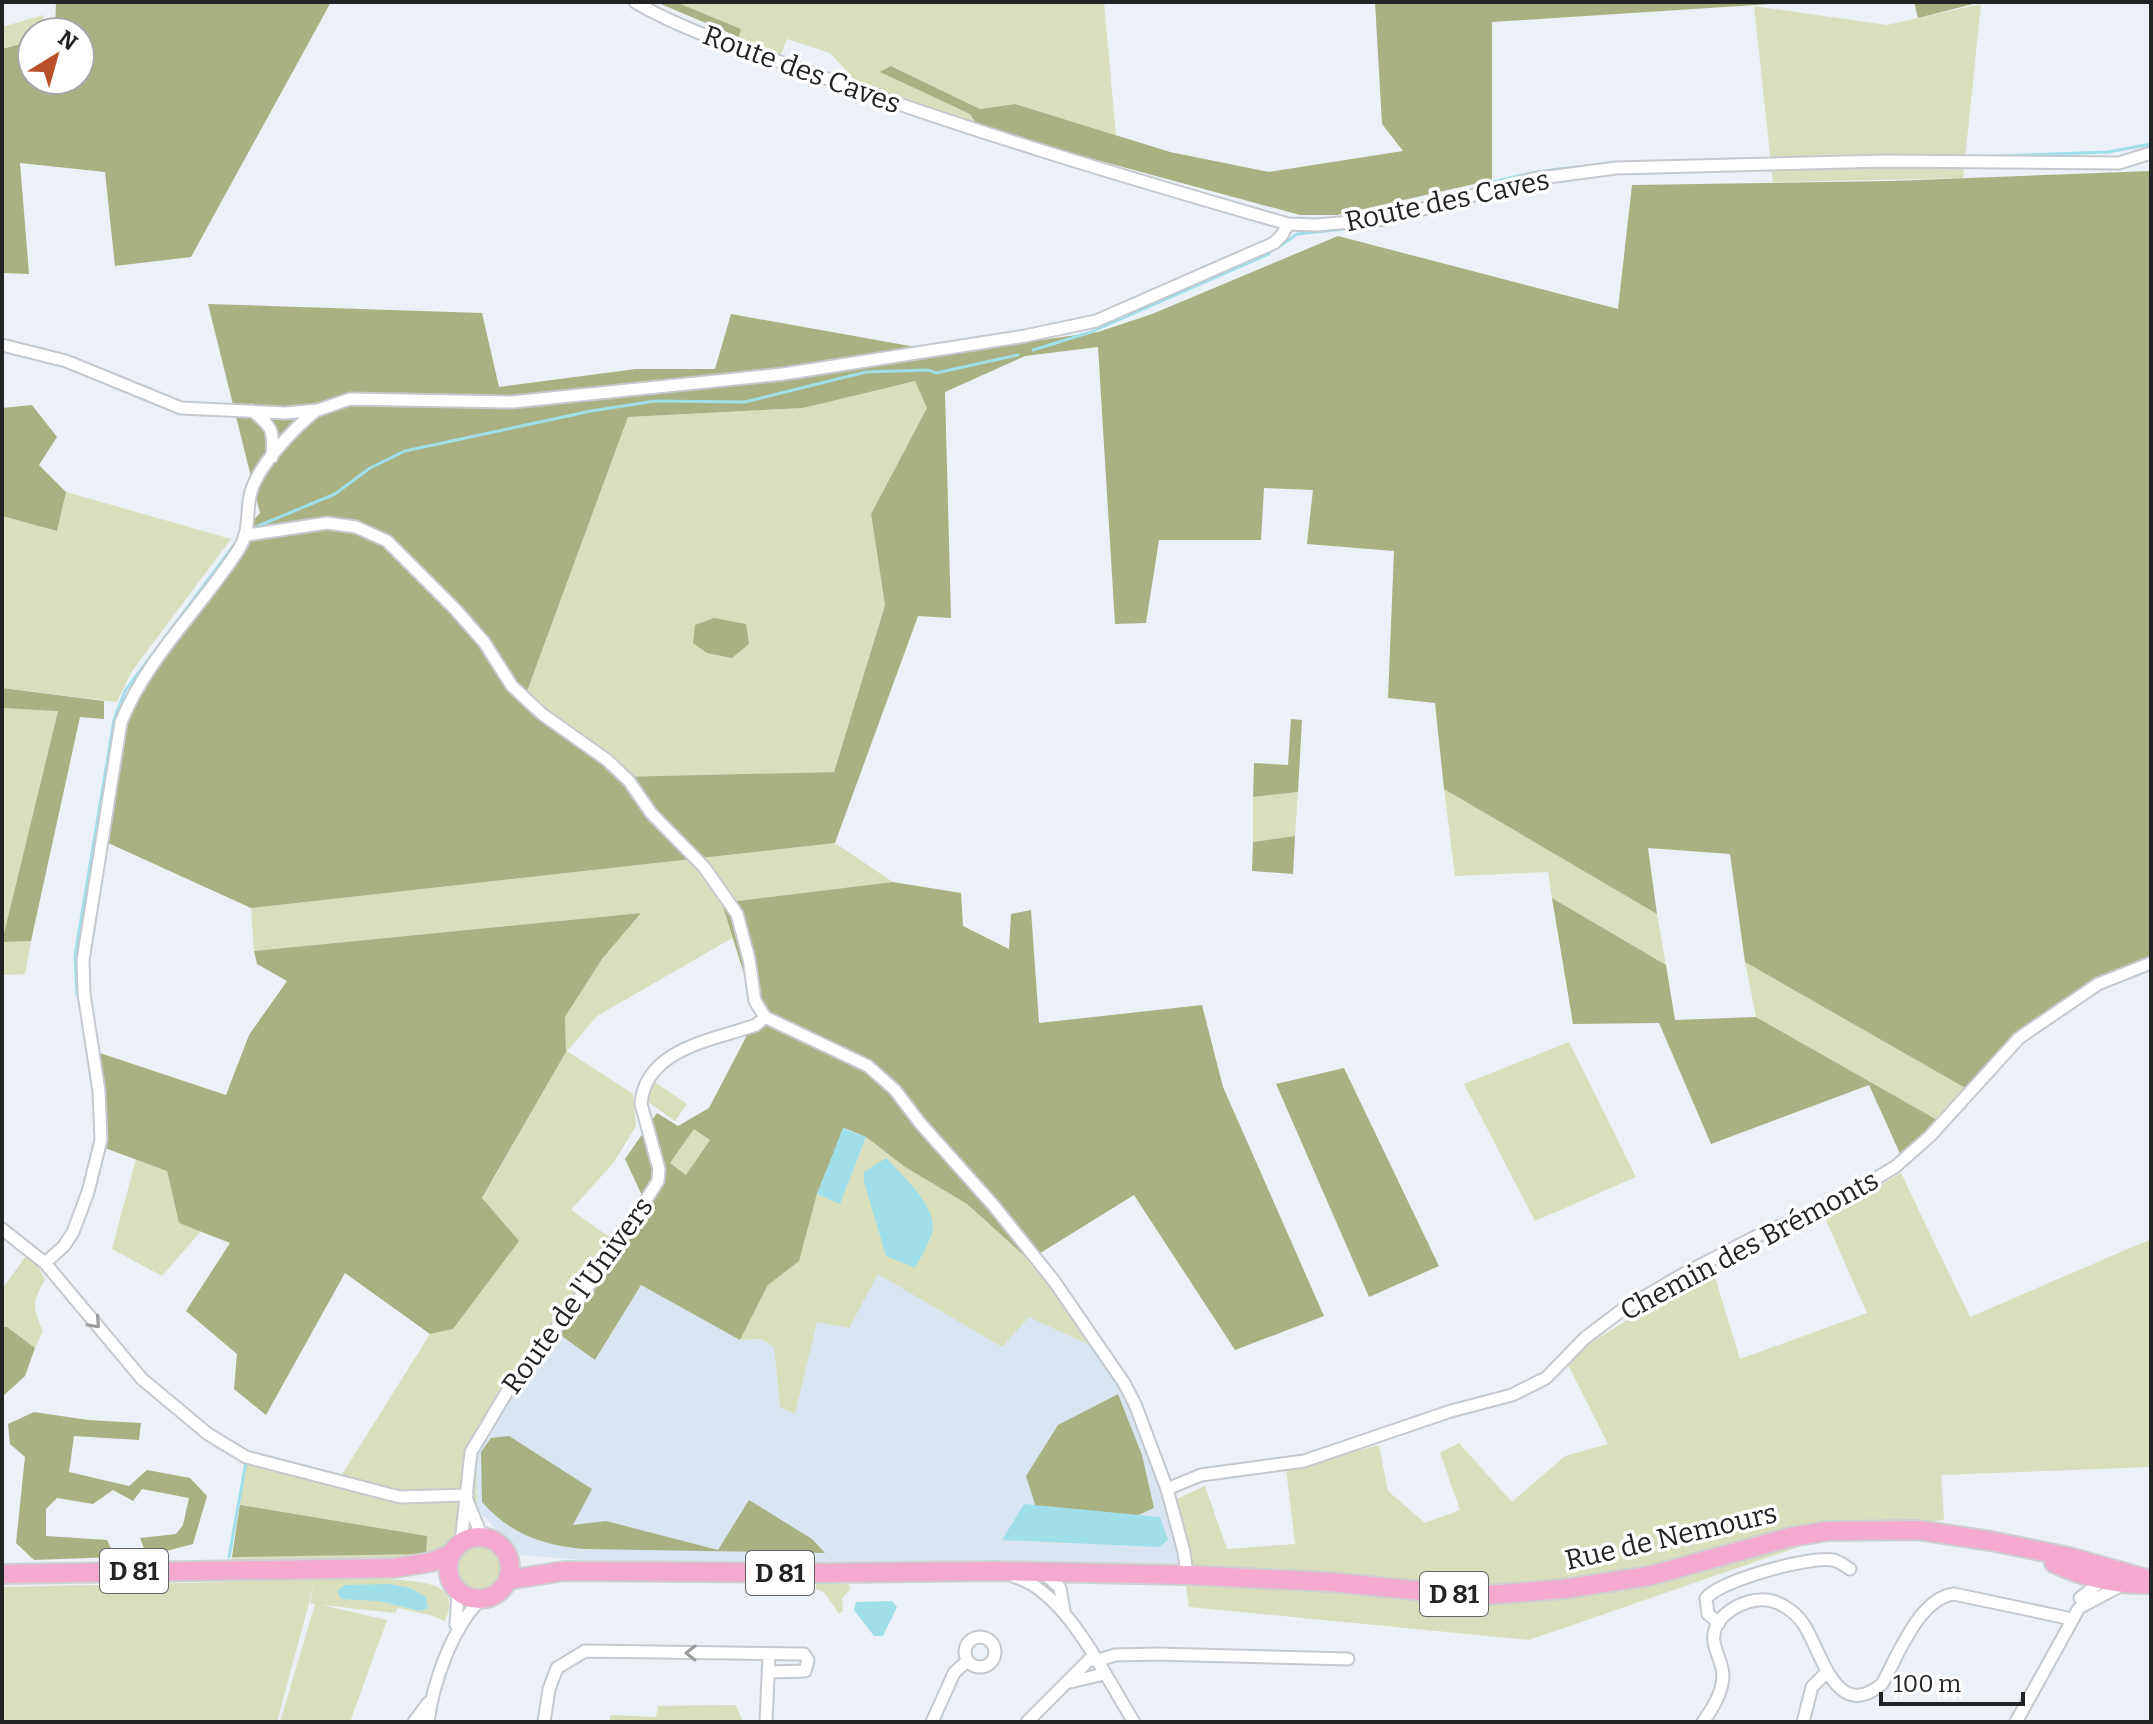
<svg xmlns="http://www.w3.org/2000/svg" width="2153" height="1724" font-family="Bitter,serif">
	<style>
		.built { fill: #d9e5f0 }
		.green { fill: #d9dfbd; fill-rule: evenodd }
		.forest { fill: #a9b182; fill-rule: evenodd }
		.water { fill: #a0dfe9 }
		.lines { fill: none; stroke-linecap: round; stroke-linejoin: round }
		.stream { stroke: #a0dfe9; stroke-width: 3 }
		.minor-casing { stroke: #c3c9ce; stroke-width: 15 }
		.primary-casing { stroke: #cecfcf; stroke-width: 22 }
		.minor { stroke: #fff; stroke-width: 11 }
		.primary { stroke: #f4a9ce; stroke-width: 18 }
		.oneway { stroke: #9b9c9d }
		.labels { text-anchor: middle; stroke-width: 7; stroke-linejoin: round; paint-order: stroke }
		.shield { fill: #fff; stroke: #646566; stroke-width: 2 }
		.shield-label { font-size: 26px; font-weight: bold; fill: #212325 }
		.street-label { font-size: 28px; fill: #212325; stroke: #fff }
	</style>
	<rect width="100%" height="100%" fill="#ebf1f6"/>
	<path class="built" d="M878 1273 1002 1346 1029 1316 1100 1350 1141 1415 1184 1569 635 1564 521 1555 477 1509 476 1449 510 1391 555 1331 596 1359 641 1285 740 1340 761 1339 774 1347 780 1407 817 1322 849 1327Z"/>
	<path class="green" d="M676 2H1104L1116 135 1015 104 980 109 892 66 881 72 970 114 979 128 868 94 830 53 787 39 778 62 739 37 741 29Z
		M1981 4 1963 178 1773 182 1754 6 1887 25Z
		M43 15V32H32V41L2 49V27Z
		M915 380 927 408 871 514 885 604 834 772 614 777 526 694 628 417 803 408Z
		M66 492 231 539 132 671 117 702 2 688V516L57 531Z
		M2 708 58 710 3 942 31 941 25 974 2 975Z
		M1444 789 1657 914 1666 965 1552 898 1548 872 1455 876Z
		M1298 792 1295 836 1253 842V797Z
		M835 843 893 882 723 903 734 937 597 1016 567 1051 633 1094 636 1126 614 1162 571 1210 621 1245 616 1258 510 1391 476 1449 477 1509 439 1560 334 1578C357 1582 438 1572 448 1597 451 1605 448 1613 445 1621L433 1616 398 1608 395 1613 322 1605 387 1620 350 1722H280L315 1604 310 1603 314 1584 277 1722H2V1587L228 1582 246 1462 336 1484 430 1334 453 1329 482 1199 566 1052 565 1017 602 959 640 913 254 951 251 908ZM390 1584 410 1588 425 1597 420 1611 378 1601Z
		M1745 962 1967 1089 1939 1121 1756 1017Z
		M1569 1042 1636 1177 1535 1221 1464 1084Z
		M652 1080 687 1104 675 1121 644 1099Z
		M694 1128 710 1140 686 1175 669 1163Z
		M866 1137 905 1167 967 1204 1029 1260 1036 1256 1100 1350 1029 1317 1002 1347 878 1274 849 1328 817 1322 795 1414 780 1407 774 1347 761 1339 740 1340 768 1285 799 1260 817 1194 840 1203Z
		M136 1159 167 1171 179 1223 201 1231 162 1276 112 1249Z
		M1901 1173 1970 1317 2151 1239V1467L1941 1475 1944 1520 1853 1528 1529 1640 1189 1607 1174 1500 1205 1486 1227 1549 1295 1544 1286 1469 1379 1445 1388 1491 1425 1523 1460 1510 1440 1453 1459 1443 1512 1502 1565 1456 1608 1444 1565 1359 1712 1267 1740 1359 1867 1313 1825 1218Z
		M26 1256 37 1264 45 1280C31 1303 33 1308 43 1331L35 1348 7 1327H2V1289Z
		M456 1568a22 22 0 1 1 44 0a22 22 0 1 1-44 0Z
		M816 1583 849 1584 850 1590 842 1598 843 1611 839 1614 824 1592 816 1589Z
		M736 1705 743 1722H608L611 1715 656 1717 658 1706Z"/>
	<path class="forest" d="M56 2H331L191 257 115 266 105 172 20 163 29 274 2 273V49L32 41V80H80V32H55Z
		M656 2H676L741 29 739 37Z
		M1375 2 1771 4 1492 22V180L1337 215H1300L979 128 970 114 880 72 891 66 980 109 1015 104 1170 152 1269 172 1403 151 1382 124Z
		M1914 2H1981L1918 18Z
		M2151 171V959L2087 987 2030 1023 1967 1089 1745 962 1730 854 1648 848 1657 914 1444 789 1435 703 1388 698 1394 551 1307 544 1313 490 1264 488 1261 540H1159L1146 623 1115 624 1098 347 1025 356 945 392 951 618 918 616 835 843 251 908 106 842 126 708 238 537 260 513 208 304 482 313 499 387 636 369H715L731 314 949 353 1098 332 1152 314 1338 236 1618 309 1632 185 1891 181ZM915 381 927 408 871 514 885 605 834 772 615 777 526 694 628 417 803 408Z
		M32 405 57 437 39 465 66 492 57 531 2 516V408Z
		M714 618 746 624 749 644 732 658 707 653 693 643 695 625Z
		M2 688 104 701V719L80 717 31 941 2 942 58 711 2 708Z
		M1291 719 1302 720 1298 792 1253 797 1254 763 1288 765Z
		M1295 836 1293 874 1252 871 1253 842Z
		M893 882 961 893 963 926 1009 949 1011 914 1031 910 1039 1023 1202 1005 1223 1087 1324 1316 1235 1350 1134 1195 1029 1260 967 1204 905 1167 866 1137 844 1128 817 1194 799 1261 768 1285 740 1340 641 1285 595 1360 555 1331 616 1258 646 1204 625 1159 657 1113 678 1126 709 1108 757 1016 722 903ZM694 1129 710 1140 686 1175 670 1163Z
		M1552 898 1666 965 1675 1020 1756 1017 1939 1121 1902 1158 1869 1085 1711 1144 1659 1023 1573 1024Z
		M641 913 602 959 565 1017 566 1052 482 1198 519 1241 453 1329 430 1334 345 1273 266 1415 234 1389 237 1354 186 1311 230 1243 179 1223 167 1171 102 1147 106 1123 97 1052 226 1095 249 1035 287 981 257 964 254 951Z
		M1344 1068 1439 1266 1369 1297 1276 1084Z
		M2 1327H7L35 1348 25 1376 2 1397Z
		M1118 1394 1142 1455 1154 1508 1120 1523 1039 1517 1026 1476 1058 1425Z
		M34 1412 88 1420 141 1423 139 1440 74 1436 69 1472 129 1486 147 1470 190 1478 207 1496 193 1544 147 1556 140 1538 176 1534 183 1525 189 1498 142 1489 133 1501 113 1490 93 1504 57 1498 46 1509V1536L107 1540 115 1557 34 1560 16 1543 25 1457 10 1444 8 1424Z
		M509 1436 592 1489 573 1525 606 1521 718 1550 749 1500 812 1539 825 1553 584 1549C542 1545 510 1534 482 1502L481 1452 491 1438Z
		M240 1505 427 1536 426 1554 232 1557Z"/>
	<path class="water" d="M843 1128 866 1137 840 1204 817 1194Z
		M886 1158C902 1175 939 1208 932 1233 928 1245 921 1257 915 1268L886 1256 864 1182V1172Z
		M1024 1504 1160 1517 1168 1540 1159 1547 1002 1540Z
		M390 1584 410 1588 426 1597 428 1608 420 1611 378 1601 341 1599 337 1591 345 1585Z
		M892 1601 897 1607 883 1636H874L854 1610 856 1602Z"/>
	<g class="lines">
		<path class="stream" d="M1996 156 2108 152 2151 144
			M1467 191C1513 173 1559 168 1608 164
			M1366 227 1390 223
			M1280 246 1297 234 1354 228
			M1033 350 1091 332 1269 254
			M258 526 335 494 370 468 405 451 591 411 655 401 745 402 866 372 928 370 936 373 1018 355
			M77 995 75 956 114 720 125 691 237 541
			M229 1557 246 1462"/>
		<defs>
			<path id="minor" d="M635 2C689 34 755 52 814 74 970 131 1128 178 1288 224L1316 225 1386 219 1533 179 1616 168 1884 161 2119 163 2151 153
				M2 345 66 361 181 408 285 413 318 410 350 399 512 402 783 374 1025 336 1096 321 1274 243 1282 235 1288 224
				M252 411C273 426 274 432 272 457
				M247 535 327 523 356 527 387 541 455 609 484 642 512 686 542 714 607 760 629 781 651 813 704 867 737 914 749 959 755 1001 765 1017 868 1066 895 1090 920 1123 994 1206 1054 1281 1124 1383 1135 1404 1167 1489 1184 1552 1187 1575
				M2 1229 45 1263 142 1379 208 1434 246 1457 400 1497 467 1495
				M45 1263 64 1246 73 1232 88 1192 101 1140 99 1091 84 994 83 960 121 722C148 656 201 608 239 549 250 531 246 516 250 496 255 468 295 427 317 410
				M1167 1489 1201 1475 1304 1461 1451 1411 1512 1395 1546 1378 1585 1338 1622 1310 1680 1276 1755 1237 1836 1202 1895 1167 1930 1136 2019 1038 2098 984 2151 963
				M467 1500 482 1537
				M461 1543 471 1452 508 1390 604 1266 658 1181 659 1169 641 1104C645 1048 715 1040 756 1025L765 1017
				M1043 1572 1060 1588 1064 1611
				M1015 1577C1066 1591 1106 1678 1134 1722
				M2080 1598 2104 1579
				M1719 1623 1708 1614 1706 1598C1722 1580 1809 1556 1833 1560 1839 1561 1845 1566 1850 1569
				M456 1625 458 1591
				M965 1652a15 15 0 1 1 30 0a15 15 0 1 1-30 0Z
				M1096 1661 1115 1655 1157 1654 1348 1659
				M1066 1683 1104 1674
				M414 1722 428 1703
				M428 1722C433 1682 452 1629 480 1600
				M544 1722 549 1689 557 1668 585 1651 804 1654 808 1660 805 1671 769 1672
				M766 1722 769 1654
				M932 1722 954 1673 967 1661
				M1027 1722 1093 1656
				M1703 1722C1712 1709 1722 1694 1723 1677 1723 1664 1716 1654 1714 1642 1710 1616 1744 1598 1766 1600 1779 1601 1794 1611 1802 1622 1821 1647 1834 1724 1882 1684 1898 1656 1919 1598 1954 1594L2072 1619
				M1803 1722 1812 1687 1826 1673
				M2016 1722 2079 1608 2122 1585"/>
			<path id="primary" d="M448 1568a31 31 0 1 1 62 0a31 31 0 1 1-62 0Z
				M2054 1563C2085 1578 2115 1585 2149 1584
				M2 1574 394 1568 431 1562 451 1554
				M508 1580 564 1571 830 1573 995 1571 1187 1575 1330 1582 1474 1596 1563 1589 1649 1576 1791 1537 1828 1531 1918 1530 1991 1541 2069 1557 2151 1580"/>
		</defs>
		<use href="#minor" class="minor-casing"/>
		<use href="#primary" class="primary-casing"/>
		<use href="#minor" class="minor"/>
		<use href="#primary" class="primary"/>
	</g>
	<defs><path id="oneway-chevron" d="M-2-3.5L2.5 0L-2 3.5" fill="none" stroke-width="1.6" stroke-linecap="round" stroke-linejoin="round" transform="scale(2)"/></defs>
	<g class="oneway">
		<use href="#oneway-chevron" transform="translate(95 1323) rotate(48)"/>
		<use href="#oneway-chevron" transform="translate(691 1653) rotate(-179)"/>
	</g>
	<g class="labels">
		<g class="shield">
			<rect x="100" y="1549" width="68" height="44" rx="6"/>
			<rect x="746" y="1551" width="68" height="44" rx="6"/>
			<rect x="1420" y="1572" width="68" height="44" rx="6"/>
		</g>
		<g class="shield-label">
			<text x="134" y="1580">D 81</text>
			<text x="780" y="1582">D 81</text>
			<text x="1454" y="1603">D 81</text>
		</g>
		<g class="street-label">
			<text transform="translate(802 69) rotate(20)" y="10">Route des Caves</text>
			<text transform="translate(1447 200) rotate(-12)" y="10">Route des Caves</text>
			<text transform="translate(1749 1245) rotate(-28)" y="10">Chemin des Brémonts</text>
			<text transform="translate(577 1295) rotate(-54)" y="10">Route de l'Univers</text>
			<text transform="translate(1671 1536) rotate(-13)" y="10">Rue de Nemours</text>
		</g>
	</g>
	<rect width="2153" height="1724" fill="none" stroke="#212325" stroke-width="8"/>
	<g transform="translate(56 56) rotate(37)"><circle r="38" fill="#ffffff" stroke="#a6a7a8" stroke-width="2"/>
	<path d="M0-6L14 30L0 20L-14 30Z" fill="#b85129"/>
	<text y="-12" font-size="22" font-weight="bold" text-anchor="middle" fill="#212325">N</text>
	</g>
	<path d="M1881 1692v12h142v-12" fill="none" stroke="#212325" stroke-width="4"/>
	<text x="1893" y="1692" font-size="24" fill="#212325" stroke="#ffffff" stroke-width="6" paint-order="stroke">100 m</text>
</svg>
